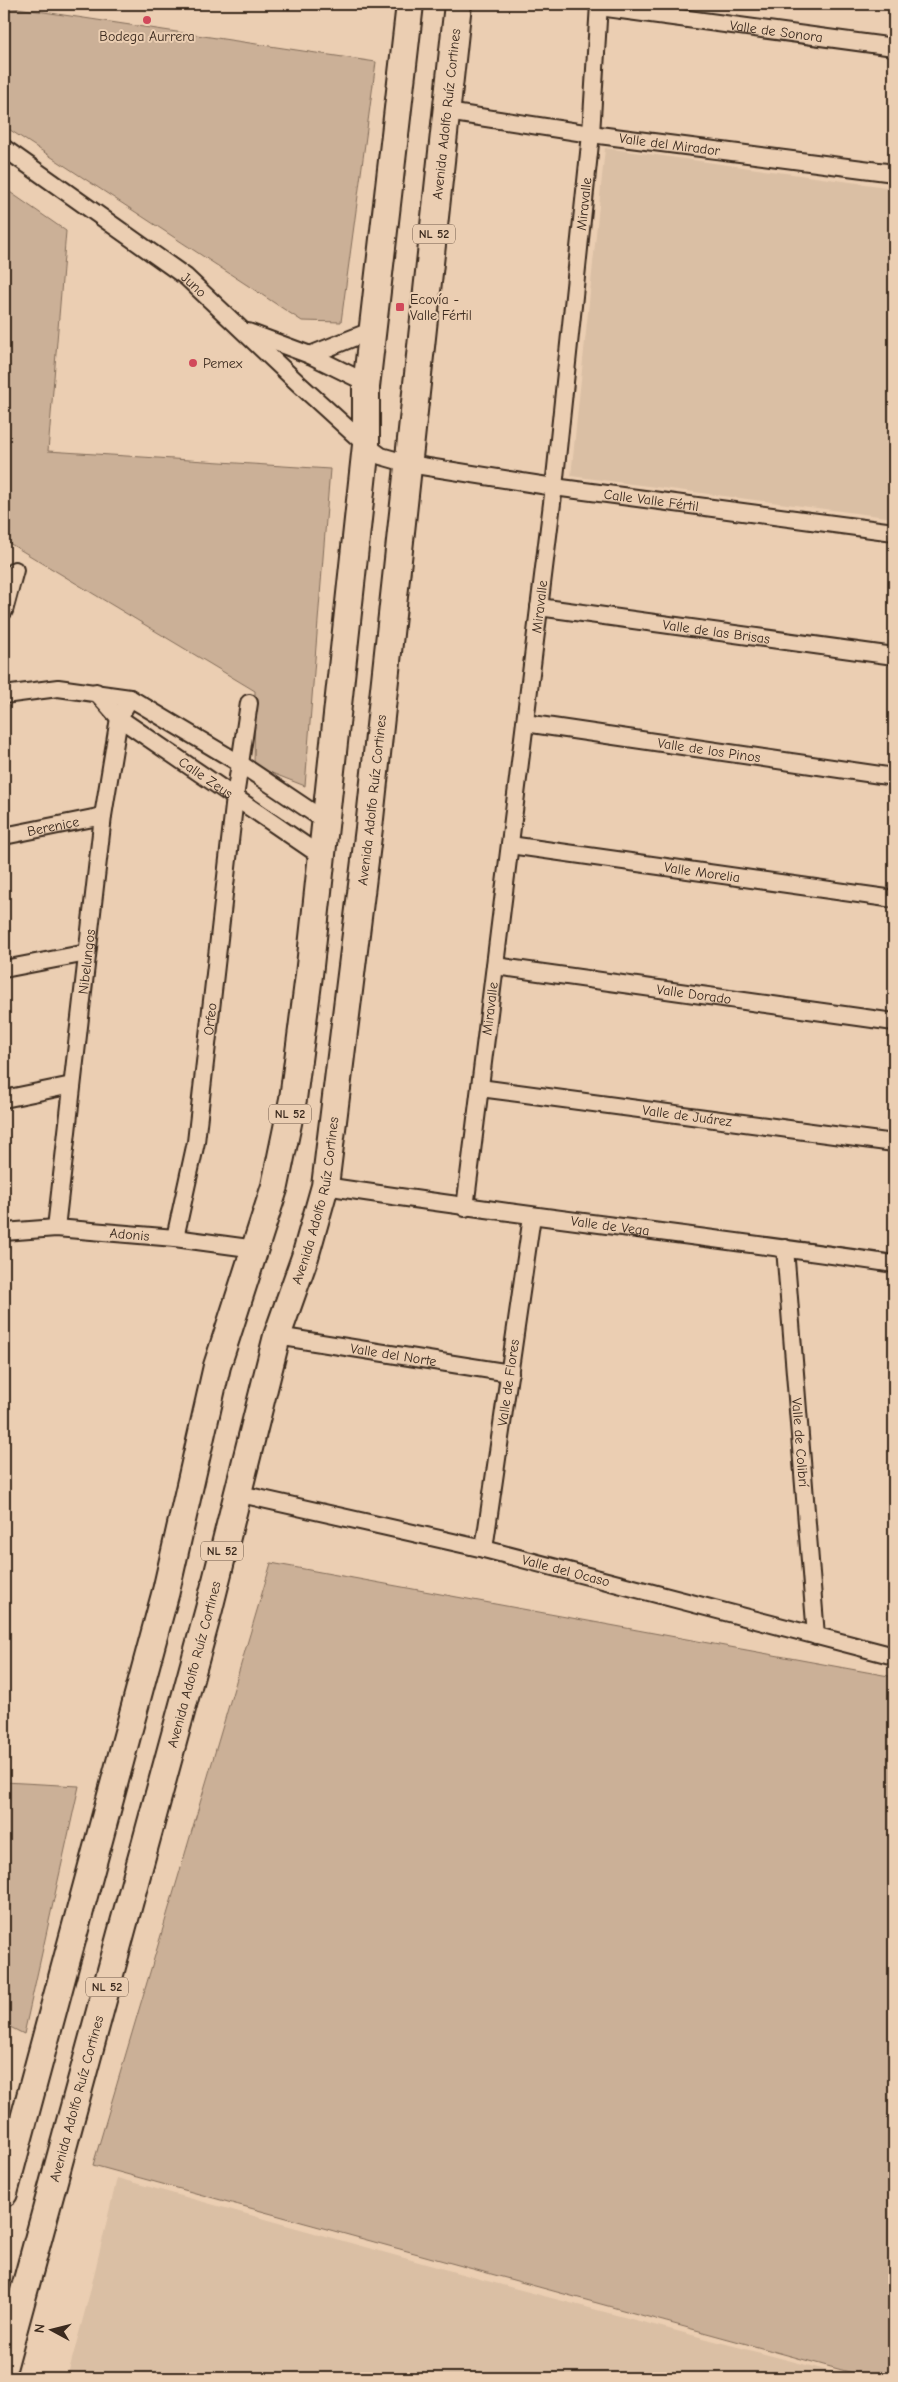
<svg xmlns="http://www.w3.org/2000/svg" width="898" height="2382" font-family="'Comic Neue',sans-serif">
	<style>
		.built { fill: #dabfa4 }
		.green { fill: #cbb097; stroke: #836d5a }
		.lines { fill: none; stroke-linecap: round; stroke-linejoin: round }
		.minor-casing { stroke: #3b2a1e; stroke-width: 20 }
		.primary-casing { stroke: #3b2a1e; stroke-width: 30 }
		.minor { stroke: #ebceb2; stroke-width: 16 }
		.primary { stroke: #ebceb2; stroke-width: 26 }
		.poi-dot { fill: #d1495b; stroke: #ebceb2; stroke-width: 2 }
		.labels { text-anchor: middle; stroke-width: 4; stroke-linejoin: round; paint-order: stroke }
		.shield { fill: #ebceb2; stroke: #705b4a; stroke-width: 1 }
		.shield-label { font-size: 12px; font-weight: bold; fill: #3b2a1e }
		.street-label { font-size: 14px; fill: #3b2a1e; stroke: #ebceb2 }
		.poi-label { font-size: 14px; fill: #3b2a1e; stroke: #ebceb2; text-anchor: start }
	</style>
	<rect width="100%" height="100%" fill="#ebceb2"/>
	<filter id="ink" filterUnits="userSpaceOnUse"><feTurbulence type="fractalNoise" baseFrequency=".02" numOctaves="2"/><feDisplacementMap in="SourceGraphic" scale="10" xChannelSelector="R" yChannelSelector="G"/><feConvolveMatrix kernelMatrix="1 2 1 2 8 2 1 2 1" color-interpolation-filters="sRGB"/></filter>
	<g filter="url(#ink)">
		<path class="built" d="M605 148 894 188V518L571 476Z
			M117 2178 487 2281 856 2378H67L89 2296Z"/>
		<path class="green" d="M4 6 376 62 341 322 302 321 4 126Z
			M4 188 66 231 48 451 330 469 305 786 254 766 255 691 4 540Z
			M271 1563 894 1677V2378H871L93 2165Z
			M4 1782 79 1786 24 2034 4 2024Z"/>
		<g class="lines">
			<defs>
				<g id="minor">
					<path id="s1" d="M599 7 894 47"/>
					<path id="s2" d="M447 112 591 134 894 173"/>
					<path id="s3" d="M4 148 186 277 299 384 366 445 381 456 409 464 554 487 894 532"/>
					<path d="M248 332 310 355 367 383"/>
					<path d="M310 355 373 330"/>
					<path id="s4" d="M539 607 894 656"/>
					<path d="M4 611 15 570"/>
					<path id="s5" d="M96 692 119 718 321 856"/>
					<path d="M4 695 58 688 130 698 239 763 324 820"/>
					<path id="s6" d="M525 723 894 777"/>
					<path id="s7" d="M4 836 103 816"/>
					<path id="s8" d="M510 845 894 899"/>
					<path id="s9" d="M495 966 894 1022"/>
					<path d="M4 969 87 953"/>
					<path id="s10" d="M480 1088 894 1143"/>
					<path d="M4 1099 72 1085"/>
					<path id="s11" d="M325 1186C514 1215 705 1236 894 1264"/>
					<path id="s12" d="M465 1208 554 487 591 134 599 4"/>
					<path id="s13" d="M56 1228 103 816 119 718 130 698"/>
					<path id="s14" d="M4 1232 56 1228 175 1238 256 1249"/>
					<path id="s15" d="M175 1238 196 1142 235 797 249 703"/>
					<path id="s16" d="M785 1248 816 1636"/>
					<path id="s17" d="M277 1336 510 1373"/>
					<path id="s18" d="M236 1493 484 1549 894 1656"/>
					<path id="s19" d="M484 1549 532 1216"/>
				</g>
				<g id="primary">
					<path d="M4 2193 166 1591 217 1366 275 1186 293 1099 309 975 366 445V387L410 4"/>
					<path id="s20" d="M4 2365 209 1609 277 1336 305 1257 325 1186 369 828 458 4"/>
				</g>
			</defs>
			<use href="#minor" class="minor-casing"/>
			<use href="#primary" class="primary-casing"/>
			<use href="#minor" class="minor"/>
			<use href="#primary" class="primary"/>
		</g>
	</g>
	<g class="poi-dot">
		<circle cx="147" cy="20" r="5"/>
		<rect x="395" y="302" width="10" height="10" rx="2.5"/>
		<circle cx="193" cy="363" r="5"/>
	</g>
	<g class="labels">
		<g class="shield">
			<rect x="413" y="224.5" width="42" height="19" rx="4"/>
			<rect x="269" y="1104.5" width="42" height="19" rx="4"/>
			<rect x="201" y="1541.5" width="42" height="19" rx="4"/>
			<rect x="86" y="1977.5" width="42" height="19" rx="4"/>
		</g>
		<g class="shield-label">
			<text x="434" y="238">NL 52</text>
			<text x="290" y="1118">NL 52</text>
			<text x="222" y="1555">NL 52</text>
			<text x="107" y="1991">NL 52</text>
		</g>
		<g class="street-label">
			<text dy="5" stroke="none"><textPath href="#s1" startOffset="179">Valle de Sonora</textPath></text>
			<text dy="5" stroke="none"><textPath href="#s20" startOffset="2301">Avenida Adolfo Ruíz Cortines</textPath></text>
			<text dy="5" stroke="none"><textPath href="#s2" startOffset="225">Valle del Mirador</textPath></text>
			<text dy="5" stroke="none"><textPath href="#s12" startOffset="1011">Miravalle</textPath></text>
			<text dy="5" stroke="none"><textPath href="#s3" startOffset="234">Juno</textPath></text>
			<text dy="5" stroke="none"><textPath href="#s3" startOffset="762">Calle Valle Fértil</textPath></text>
			<text dy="5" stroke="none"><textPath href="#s12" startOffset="606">Miravalle</textPath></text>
			<text dy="5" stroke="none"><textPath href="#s4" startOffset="179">Valle de las Brisas</textPath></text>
			<text dy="5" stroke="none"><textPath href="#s6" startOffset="186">Valle de los Pinos</textPath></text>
			<text dy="5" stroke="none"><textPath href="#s5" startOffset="140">Calle Zeus</textPath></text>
			<text dy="5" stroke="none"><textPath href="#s20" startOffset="1611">Avenida Adolfo Ruíz Cortines</textPath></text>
			<text dy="5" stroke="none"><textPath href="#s7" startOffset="50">Berenice</textPath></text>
			<text dy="5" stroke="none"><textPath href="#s8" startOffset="194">Valle Morelia</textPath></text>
			<text dy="5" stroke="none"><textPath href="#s13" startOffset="268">Nibelungos</textPath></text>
			<text dy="5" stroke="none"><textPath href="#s9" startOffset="201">Valle Dorado</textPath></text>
			<text dy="5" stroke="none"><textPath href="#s12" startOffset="201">Miravalle</textPath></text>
			<text dy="5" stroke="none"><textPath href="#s15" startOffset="222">Orfeo</textPath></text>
			<text dy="5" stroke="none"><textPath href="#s10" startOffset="209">Valle de Juárez</textPath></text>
			<text dy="5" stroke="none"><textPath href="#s20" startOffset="1206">Avenida Adolfo Ruíz Cortines</textPath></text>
			<text dy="5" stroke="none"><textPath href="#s11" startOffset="288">Valle de Vega</textPath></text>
			<text dy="5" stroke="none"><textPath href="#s14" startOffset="126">Adonis</textPath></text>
			<text dy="5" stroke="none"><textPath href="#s17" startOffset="118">Valle del Norte</textPath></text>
			<text dy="5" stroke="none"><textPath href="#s19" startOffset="168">Valle de Flores</textPath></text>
			<text dy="5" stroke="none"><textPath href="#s16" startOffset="195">Valle de Colibrí</textPath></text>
			<text dy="5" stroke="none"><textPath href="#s18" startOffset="339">Valle del Ocaso</textPath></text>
			<text dy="5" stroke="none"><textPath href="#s20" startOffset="726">Avenida Adolfo Ruíz Cortines</textPath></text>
			<text dy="5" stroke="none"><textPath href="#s20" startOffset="276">Avenida Adolfo Ruíz Cortines</textPath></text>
		</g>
		<g class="poi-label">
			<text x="147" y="41" text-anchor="middle">Bodega Aurrera</text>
			<text x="410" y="304">Ecovía -<tspan x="410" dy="16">Valle Fértil</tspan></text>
			<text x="203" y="368">Pemex</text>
		</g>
	</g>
	<rect width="898" height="2382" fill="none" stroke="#ebceb2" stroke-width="20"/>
	<rect x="10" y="10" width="878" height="2362" fill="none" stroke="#3b2a1e" stroke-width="2" filter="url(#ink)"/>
	<g transform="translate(52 2330) rotate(277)" stroke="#ebceb2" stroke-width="4" paint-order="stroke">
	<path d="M0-4L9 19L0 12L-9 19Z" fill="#3b2a1e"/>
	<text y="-8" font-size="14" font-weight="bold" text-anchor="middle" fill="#3b2a1e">N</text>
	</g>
</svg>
